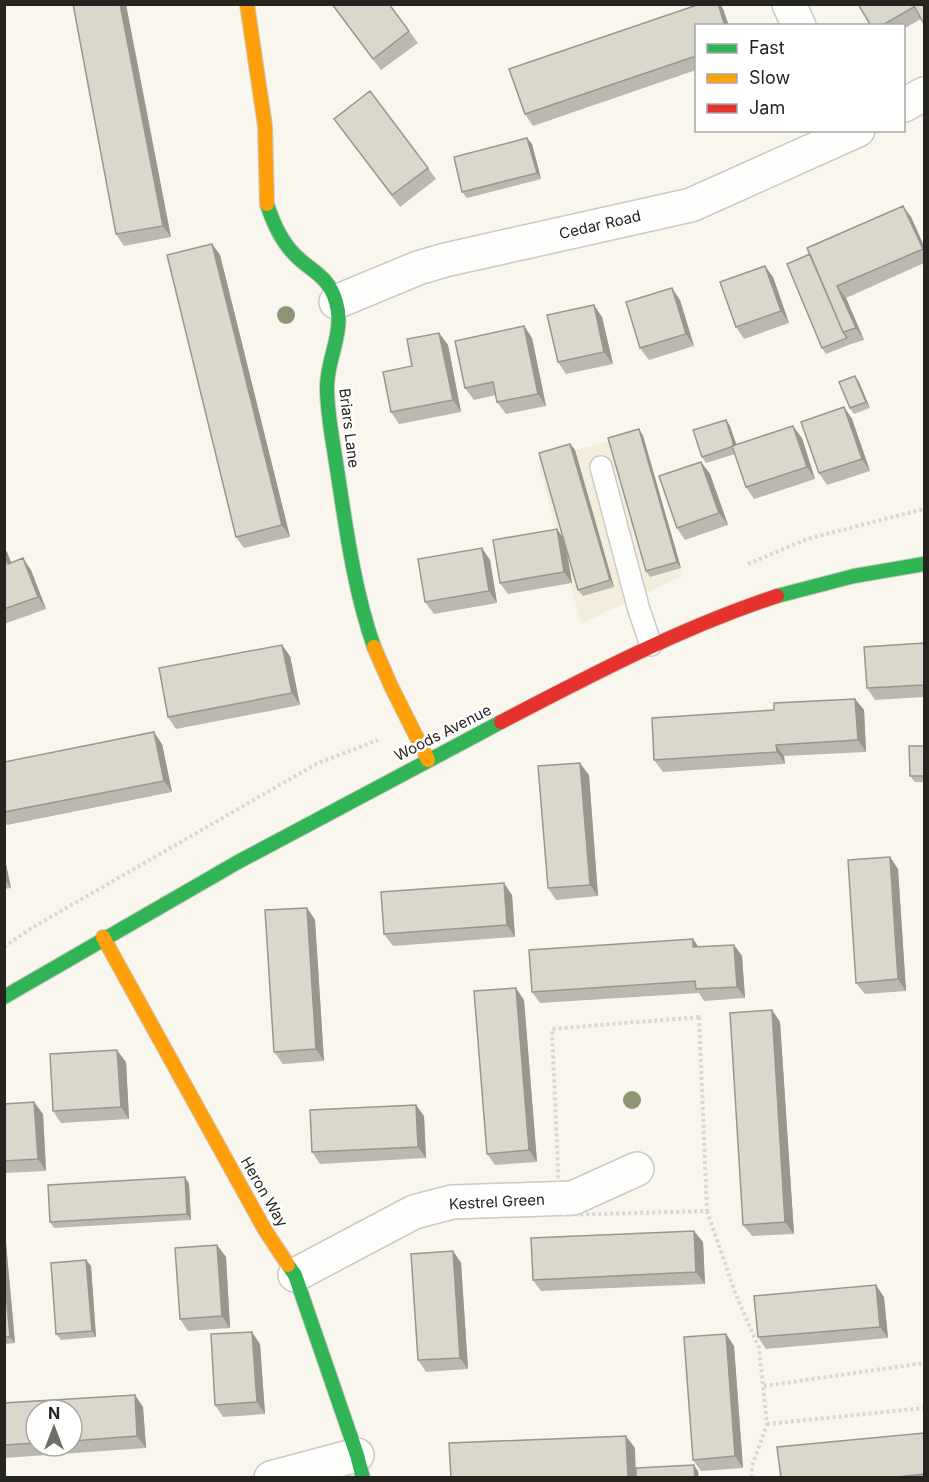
<svg xmlns="http://www.w3.org/2000/svg" width="929" height="1482" font-family="Inter,sans-serif">
	<style>
		.built { fill: #f3eedc }
		.lines { fill: none; stroke-linecap: round; stroke-linejoin: round }
		.lane-casing { stroke: #cbc9c2; stroke-width: 24 }
		.street-casing { stroke: #cbc9c2; stroke-width: 36 }
		.fast-casing { stroke: #cbc9c2; stroke-width: 16 }
		.slow-casing { stroke: #cbc9c2; stroke-width: 16 }
		.jam-casing { stroke: #cbc9c2; stroke-width: 16 }
		.path { stroke: #d9d7d5; stroke-width: 4; stroke-dasharray: 3 3; stroke-linecap: butt }
		.lane { stroke: #fefefc; stroke-width: 21 }
		.street { stroke: #fefefc; stroke-width: 33 }
		.fast { stroke: #30b455; stroke-width: 14 }
		.slow { stroke: #ff9f0a; stroke-width: 14 }
		.jam { stroke: #e5322d; stroke-width: 14 }
		.tree { fill: #8d9573 }
		.wall { fill: #bbb9af; fill-rule: evenodd }
		.shaded-wall { fill: #99968e }
		.building { fill: #dad7cb; stroke: #99968e; stroke-width: 1.5 }
		.labels { text-anchor: middle; stroke-width: 5; stroke-linejoin: round; paint-order: stroke }
		.street-label { font-size: 15px; fill: #26241e; stroke: #fff }
	</style>
	<rect width="100%" height="100%" fill="#f9f6ed"/>
	<path class="built" d="M643 433 682 576 581 624 537 459Z"/>
	<g class="lines">
		<defs>
			<path id="lane" d="M601 467 639 610 651 645"/>
			<path id="street" d="M789 4 799 26
				M904 105 924 94
				M336 302 418 268 445 260 691 205 858 130
				M295 1275 414 1212 452 1202 573 1198 637 1169
				M271 1478 357 1455"/>
			<path id="fast" d="M267 204C273 223 281 241 295 255 313 273 328 275 336 302 345 332 327 358 327 387 327 414 333 442 337 469 346 528 354 590 374 647
				M777 596 854 576 924 564
				M4 997 238 862 501 722
				M288 1265 295 1275 357 1455 363 1478"/>
			<path id="slow" d="M247 4 265 126 267 204
				M374 647 391 686 428 760
				M103 937 265 1230 288 1265"/>
			<path id="jam" d="M501 722C591 675 680 628 777 596"/>
		</defs>
		<use href="#lane" class="lane-casing"/>
		<use href="#street" class="street-casing"/>
		<use href="#fast" class="fast-casing"/>
		<use href="#slow" class="slow-casing"/>
		<use href="#jam" class="jam-casing"/>
		<path class="path" d="M748 564 807 539 924 509
			M4 947 30 929 316 764 378 740
			M699 1017 707 1211 560 1215 552 1029Z
			M707 1211 736 1295 759 1348 767 1424 752 1466 751 1478
			M764 1386 924 1363
			M767 1424 924 1408"/>
		<use href="#lane" class="lane"/>
		<use href="#street" class="street"/>
		<use href="#fast" class="fast"/>
		<use href="#slow" class="slow"/>
		<use href="#jam" class="jam"/>
	</g>
	<g class="tree">
		<circle cx="286" cy="315" r="9"/>
		<circle cx="632" cy="1100" r="9"/>
	</g>
	<path class="wall" d="M73 4 171 237 124 246 116 234Z
		M331 4H389L418 43 381 70Z
		M700 4H720L724 11 696 26V70L533 126 525 114Z
		M858 4H924L921 19 903 29V26H871Z
		M334 119 428 168 436 179 400 207Z
		M527 138 532 144 541 179 467 198 462 192Z
		M903 206 911 217 924 246V263L846 298 864 340 851 344 826 354 822 348 810 254Z
		M212 244 220 255 290 537 244 548 236 537Z
		M773 277 789 323 744 339 736 327Z
		M680 300 694 346 649 360 640 348Z
		M602 317 613 364 566 374 558 362Z
		M524 326 532 338 546 406 506 414 497 402 496 395 474 400 465 388Z
		M439 333 448 345 461 412 399 424 391 412 412 366Z
		M859 382 870 408 854 414 850 408Z
		M844 407 852 419 870 471 827 485 819 473Z
		M726 420 730 426 736 445 802 438 815 479 754 499 746 487 735 454 706 463 702 457Z
		M639 429 643 436 681 568 650 577 646 571Z
		M570 444 575 450 614 587 583 596 578 590 566 547 572 583 508 594 500 583 557 529 564 539Z
		M701 462 710 474 728 525 685 540 677 528Z
		M4 548 7 552 11 562 31 570 46 609 4 624Z
		M490 560 497 603 434 614 425 602Z
		M924 643V697L875 700 867 688Z
		M290 656 300 705 176 729 168 717Z
		M855 699 864 710 866 752 784 756 785 764 663 772 654 760 774 710Z
		M162 744 172 792 7 825 4 821V762Z
		M924 746V782H915L910 776Z
		M589 775 598 896 556 900 548 888Z
		M4 855 11 888 4 889Z
		M890 857 898 869 906 991 865 994 856 983Z
		M512 895 515 937 393 946 384 934Z
		M307 908 315 920 324 1061 283 1064 274 1052Z
		M693 939 699 947 734 945 742 956 745 998 704 1001 699 993 540 1003 532 992Z
		M524 1000 537 1162 495 1165 487 1154Z
		M772 1010 780 1022 794 1234 752 1236 743 1225Z
		M126 1062 129 1119 61 1123 53 1111Z
		M34 1102 43 1114 46 1171 4 1173V1104Z
		M416 1105 424 1116 426 1158 320 1164 312 1152Z
		M185 1177 189 1184 191 1220 54 1228 50 1222Z
		M4 1241 6 1243 15 1343 4 1344Z
		M703 1242 705 1284 541 1291 533 1280Z
		M217 1245 226 1257 230 1328 188 1331 180 1319Z
		M453 1251 461 1263 468 1369 426 1372 418 1360Z
		M86 1260 91 1266 96 1337 61 1340 56 1334Z
		M884 1297 888 1338 766 1349 758 1337Z
		M726 1334 734 1346 743 1468 701 1471 693 1460Z
		M260 1344 265 1414 223 1417 215 1405Z
		M135 1395 143 1407 146 1448 4 1458V1403ZM36 1410H72V1446H36Z
		M924 1433V1478H781Z"/>
	<path class="shaded-wall" d="M120 4H126L171 237 163 226Z
		M718 4H720L724 11 729 26H725Z
		M527 138 532 144 541 179 537 173Z
		M903 206 911 217 924 246V251Z
		M212 244 220 255 290 537 282 525Z
		M765 266 773 277 789 323 781 311Z
		M837 286 846 298 864 340 856 328Z
		M672 288 680 300 694 346 686 334Z
		M594 305 602 317 613 364 604 352Z
		M524 326 532 338 546 406 538 394Z
		M439 333 448 345 461 412 453 400Z
		M855 376 859 382 870 408 866 402Z
		M844 407 852 419 870 471 862 459Z
		M726 420 730 426 739 452 734 446Z
		M793 426 802 438 815 479 807 467Z
		M639 429 643 436 681 568 677 562Z
		M570 444 575 450 614 587 610 580Z
		M701 462 710 474 728 525 719 513Z
		M557 529 565 541 572 583 564 572Z
		M4 548 7 552 16 576 8 564 4 555Z
		M482 548 490 560 497 603 489 591Z
		M23 558 31 570 46 609 38 597Z
		M282 645 290 656 300 705 292 693Z
		M855 699 864 710 866 752 858 740Z
		M154 732 162 744 172 792 164 781Z
		M776 745 784 756 785 764 777 752Z
		M580 763 589 775 598 896 590 885Z
		M4 855 11 888 4 879Z
		M890 857 898 869 906 991 898 979Z
		M504 883 512 895 515 937 507 925Z
		M307 908 315 920 324 1061 316 1049Z
		M693 939 701 951 693 947Z
		M734 945 742 956 745 998 737 987Z
		M516 988 524 1000 537 1162 529 1150Z
		M772 1010 780 1022 794 1234 785 1222Z
		M117 1050 126 1062 129 1119 121 1107Z
		M34 1102 43 1114 46 1171 38 1159Z
		M416 1105 424 1116 426 1158 418 1147Z
		M185 1177 189 1184 191 1220 187 1214Z
		M694 1231 703 1242 705 1284 696 1272Z
		M4 1241 6 1243 15 1343 10 1337 4 1271Z
		M217 1245 226 1257 230 1328 222 1316Z
		M453 1251 461 1263 468 1369 460 1358Z
		M86 1260 91 1266 96 1337 92 1331Z
		M876 1285 884 1297 888 1338 880 1327Z
		M252 1332 260 1344 265 1414 257 1402Z
		M726 1334 734 1346 743 1468 735 1456Z
		M135 1395 143 1407 146 1448 137 1436Z
		M626 1436 635 1448 636 1478H628Z
		M694 1465 698 1471 699 1478H695Z"/>
	<path class="building" d="M73 4H120L163 226 116 234Z
		M332 4H389L409 31 373 59Z
		M700 4H718L725 26H696V56L525 114 509 69Z
		M858 4H912L914 7 881 26H871Z
		M913 4H924V24Z
		M370 91 428 168 392 195 334 119Z
		M527 138 537 173 462 192 454 157Z
		M903 206 923 249 837 286 856 328 843 332 807 248Z
		M212 244 282 525 236 537 167 255Z
		M810 254 843 332 847 338 822 348 787 264Z
		M765 266 781 311 736 327 720 282Z
		M672 288 686 334 640 348 626 302Z
		M594 305 604 352 558 362 547 315Z
		M524 326 538 394 497 402 493 382 465 388 455 341Z
		M439 333 453 400 391 412 383 372 412 366 407 339Z
		M855 376 866 402 850 408 839 382Z
		M844 407 862 459 819 473 801 422Z
		M726 420 734 446 702 457 693 430Z
		M793 426 807 467 746 487 732 446Z
		M639 429 677 562 646 571 608 438Z
		M570 444 610 580 578 590 539 453Z
		M701 462 719 513 677 528 659 476Z
		M557 529 564 572 500 583 493 540Z
		M482 548 489 591 425 602 418 559Z
		M4 555 8 564 23 558 38 597 4 609Z
		M924 643V685L867 688 864 647Z
		M282 645 292 693 168 717 159 668Z
		M855 699 858 740 776 745 777 752 654 760 652 718 774 710V703Z
		M154 732 164 781 4 812V762Z
		M909 746H924V776H910Z
		M580 763 590 885 548 888 538 766Z
		M890 857 898 979 856 983 848 860Z
		M504 883 507 925 384 934 381 892Z
		M307 908 316 1049 274 1052 265 910Z
		M693 939V947L734 945 737 987 696 989 695 981 532 992 529 950Z
		M516 988 529 1150 487 1154 474 991Z
		M772 1010 785 1222 743 1225 730 1013Z
		M117 1050 121 1107 53 1111 50 1054Z
		M34 1102 38 1159 4 1161V1104Z
		M416 1105 418 1147 312 1152 310 1110Z
		M185 1177 187 1214 50 1222 48 1185Z
		M694 1231 696 1272 533 1280 531 1238Z
		M217 1245 222 1316 180 1319 175 1248Z
		M453 1251 460 1358 418 1360 411 1254Z
		M86 1260 92 1331 56 1334 51 1263Z
		M4 1271 10 1337H4Z
		M876 1285 880 1327 758 1337 754 1296Z
		M252 1332 257 1402 215 1405 211 1334Z
		M726 1334 735 1456 693 1460 684 1337Z
		M135 1395 137 1436 72 1441V1410H36V1443L4 1445V1403Z
		M924 1433V1474L889 1478H781L777 1447Z
		M626 1436 628 1478H451L449 1443Z
		M694 1465 695 1478H636V1468Z"/>
	<g class="labels">
		<g class="street-label">
			<text transform="translate(600 225) rotate(-13)" y="5">Cedar Road</text>
			<text transform="translate(349 428) rotate(83)" y="5">Briars Lane</text>
			<text transform="translate(443 733) rotate(-27)" y="5">Woods Avenue</text>
			<text transform="translate(264 1192) rotate(60)" y="5">Heron Way</text>
			<text transform="translate(497 1202) rotate(-3)" y="5">Kestrel Green</text>
		</g>
	</g>
	<rect width="929" height="1482" fill="none" stroke="#26241e" stroke-width="12"/>
	<rect x="695" y="24" width="210" height="108" fill="#ffffff" stroke="#a8a7a5" stroke-width="1.5"/>
	<rect x="707" y="44" width="30" height="9" fill="#30b455" stroke="#a8a7a5" stroke-width="1.5"/>
	<text x="749" y="54" font-size="18" fill="#26241e">Fast</text>
	<rect x="707" y="74" width="30" height="9" fill="#ff9f0a" stroke="#a8a7a5" stroke-width="1.5"/>
	<text x="749" y="84" font-size="18" fill="#26241e">Slow</text>
	<rect x="707" y="104" width="30" height="9" fill="#e5322d" stroke="#a8a7a5" stroke-width="1.5"/>
	<text x="749" y="114" font-size="18" fill="#26241e">Jam</text>
	<g transform="translate(54 1428)"><circle r="28" fill="#ffffff" stroke="#a8a7a5" stroke-width="1.5"/>
	<path d="M0-4.5L10 22L0 15L-10 22Z" fill="#706e66"/>
	<text y="-9" font-size="16" font-weight="bold" text-anchor="middle" fill="#26241e">N</text>
	</g>
</svg>
